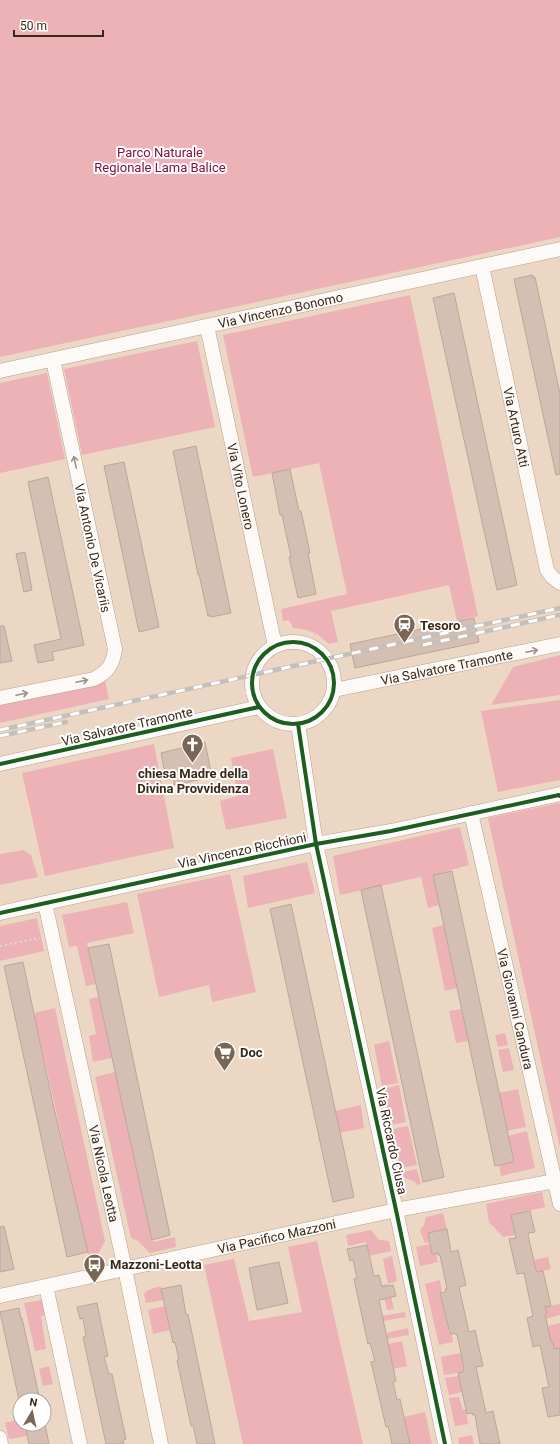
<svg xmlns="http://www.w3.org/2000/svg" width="560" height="1444" font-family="Roboto,sans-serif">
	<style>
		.green { fill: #ecb2b5 }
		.building { fill: #d4bfb2; stroke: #bba79a }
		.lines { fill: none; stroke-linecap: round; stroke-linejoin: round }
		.street-casing { stroke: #b2a190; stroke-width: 15 }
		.path { stroke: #e0d9d2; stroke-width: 2; stroke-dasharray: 2 3; stroke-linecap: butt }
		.street { stroke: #fcf9f6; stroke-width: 14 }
		.rail-casing { stroke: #c5bfba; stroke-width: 4.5 }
		.rail { stroke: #fff; stroke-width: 3; stroke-dasharray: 9; stroke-linecap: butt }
		.cycleway-casing { stroke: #fff; stroke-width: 6 }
		.cycleway { stroke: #1b5e20; stroke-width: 4 }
		.oneway { stroke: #9c9187 }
		.labels { text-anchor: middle; stroke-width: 4; stroke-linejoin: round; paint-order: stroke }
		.park-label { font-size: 13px; fill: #891041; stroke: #fff }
		.street-label { font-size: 13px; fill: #3b2918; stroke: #fff }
		.poi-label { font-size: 13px; font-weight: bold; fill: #3b2918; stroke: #fff; text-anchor: start }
	</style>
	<rect width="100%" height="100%" fill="#ecd7c4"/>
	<path class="green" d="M0 0H560V237L0 357Z
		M410 295 478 616 457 621 449 585 331 611 338 642 329 644 317 634 307 630 293 628 289 620 283 621 281 609 347 594 319 463 253 477 223 335Z
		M197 341 215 427 82 455 64 369Z
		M47 373 65 459 0 473V383Z
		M560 655V695L491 705 513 667Z
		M105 680 109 699 0 723V705L99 684Z
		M560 700V780L498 792 481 711Z
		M154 744 174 848 45 876 22 773Z
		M273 749 287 818 226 830 220 801 238 796 231 758Z
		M559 803 560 804V1148L488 818Z
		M460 827 469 865 433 875 439 905 428 908 421 877 340 895 333 856Z
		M24 850 31 855 38 877 0 885V854Z
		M307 862 315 893 248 908 243 876Z
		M230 874 256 992 212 1002 209 985 159 997 137 894Z
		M127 902 134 933 87 943 95 984 86 986 77 946 69 947 62 915Z
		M37 918 44 951 0 961V926Z
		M443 925 457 988 445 991 432 928Z
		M98 997 112 1058 93 1062 89 1036 96 1034 89 999Z
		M55 1008 105 1241 91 1267 34 1013Z
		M461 1009 468 1041 456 1043 449 1011Z
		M505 1033 508 1045 498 1047 495 1035Z
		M389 1041 398 1083 382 1086 374 1045Z
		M509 1048 514 1070 503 1072 498 1050Z
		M115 1072 152 1240 153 1242 175 1237 176 1247 150 1253 138 1241 131 1238 95 1077Z
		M399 1085 406 1122 391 1125 383 1089Z
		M518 1089 526 1127 507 1131 499 1093Z
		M361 1105 364 1128 340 1133 335 1111Z
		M408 1126 417 1165 400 1168 392 1129Z
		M527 1131 535 1168 501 1176 499 1165 514 1162 508 1136Z
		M417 1169 421 1184 418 1185 413 1181 403 1177 402 1172Z
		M542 1192 545 1207 511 1215 515 1235 503 1237 489 1222 486 1204Z
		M443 1213 447 1229 428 1233 430 1242 425 1243 420 1230 424 1225 426 1217Z
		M371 1230 379 1240 389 1241 391 1251 369 1256 366 1242 348 1246 346 1235Z
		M317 1241 363 1444H243L204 1265 234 1259 249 1321 302 1312 288 1247Z
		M430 1244 432 1254 436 1253 438 1262 420 1266 416 1247Z
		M392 1256 397 1281 388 1284 394 1309 387 1310 385 1300 378 1299 376 1286 388 1284 383 1259Z
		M548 1257 551 1269 537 1272 534 1260Z
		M440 1280 442 1292 440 1293 449 1334H452L453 1342 439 1345 425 1284Z
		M161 1286 164 1300 146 1303 144 1294 148 1290Z
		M42 1300 46 1315 41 1316 46 1349 35 1351 24 1303Z
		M560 1304V1315L546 1319 545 1307Z
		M165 1306 170 1330 153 1334 148 1310Z
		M405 1312 406 1317 383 1321 382 1316Z
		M560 1323V1348L554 1349 553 1342H551L548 1326Z
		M408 1328 409 1335 387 1339 386 1333Z
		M402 1341 407 1366 393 1369 388 1344Z
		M461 1353 464 1369 463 1370V1372L444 1375 441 1357Z
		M49 1366 53 1384 43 1386 39 1369Z
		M459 1376 462 1392 449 1395 445 1378Z
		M459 1397 463 1410 466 1409 468 1424 455 1426 449 1398Z
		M425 1412 432 1444H410L404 1417Z
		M20 1419V1424H25L27 1436 9 1439 5 1423Z
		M472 1435 474 1444H459L458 1438Z"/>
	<path class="building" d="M533 275V278L535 277 560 394V474L556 475 514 279Z
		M454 293 517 585 497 590 433 298Z
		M196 446 231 613 211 617V616H208L199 574 198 575 173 451Z
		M124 462 159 627 139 632 104 466Z
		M290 469 299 511H301L310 553H308L316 594 298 598 289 557H291L282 515H280L272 473Z
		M48 477 84 645 52 652 54 660 38 663 34 645 61 639 28 482Z
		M25 552 32 590 24 592 16 554Z
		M474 618 479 642 355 668 350 644Z
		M0 626H4L12 661 0 663Z
		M205 742 212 777 174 785V778L166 780 161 753Z
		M452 871 514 1162 495 1166 433 875Z
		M381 885 444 1177 423 1182 361 890Z
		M291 904 354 1197 333 1202 270 909Z
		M109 944 170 1235 152 1240 88 948Z
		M23 962 53 1104 88 1252 67 1257 4 966Z
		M530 1211 535 1232 529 1233 528 1235 536 1270 538 1272 543 1271 551 1306 545 1307 547 1313 545 1314 551 1342H553L554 1349 560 1348V1415L548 1417 542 1388 549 1387 540 1345 533 1347 527 1318 533 1316 524 1273 517 1274 509 1239 516 1238 511 1215Z
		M4 1226 14 1269 0 1272V1227Z
		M447 1229 451 1252 458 1250 466 1285 459 1287 469 1332 475 1330 483 1366 476 1367 486 1413 493 1411 500 1444H480L475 1415H473L472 1413 467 1414 458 1373 463 1372V1370L464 1369 461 1353 457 1335H456L455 1333 450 1334 440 1293 446 1292 445 1289H447L440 1255H438V1253L432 1254 428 1233Z
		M367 1245 374 1276 379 1275 382 1287 393 1285 396 1296 379 1300 396 1381 393 1382 397 1400 400 1399 410 1444H392L388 1426 386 1427 371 1362 375 1361 370 1343 368 1344 354 1279 357 1278 353 1260 350 1261 347 1249Z
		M279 1262 288 1303 257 1310 249 1268Z
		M181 1285 186 1315 188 1314 215 1444H197L193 1425 191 1426 177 1360H179L175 1342 173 1343 161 1289Z
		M97 1303 108 1356 104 1357 109 1374H112L126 1439 123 1440 124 1444H106L83 1337 86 1336 83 1318 80 1319 77 1307Z
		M19 1308 21 1319 22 1318 40 1400H19L0 1312Z
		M25 1424H45L49 1444H29Z"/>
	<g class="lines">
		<defs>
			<g id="street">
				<path id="s1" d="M482 266 547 570 552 577 560 583"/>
				<path id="s2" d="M207 326 275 646"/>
				<path id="s3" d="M0 371 560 249"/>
				<circle cx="293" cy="683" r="41"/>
				<path id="s4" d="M334 690 560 644"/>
				<path d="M0 698 94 679C108 672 113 664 115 649L53 360"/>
				<path d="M298 724 316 844 396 1210 445 1444"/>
				<path d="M0 764 259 707"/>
				<path id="s5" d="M471 813 560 1204"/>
				<path id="s6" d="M45 903 125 1269 161 1444"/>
				<path d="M0 913 316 844 391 831 560 794"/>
				<path d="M46 1286 80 1444"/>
				<path id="s7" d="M0 1296 396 1210 555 1181"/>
				<path d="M0 1438 1 1444"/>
			</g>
		</defs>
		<use href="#street" class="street-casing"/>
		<path class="path" d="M391 691 417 813
			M0 746 253 691
			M0 946 40 938"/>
		<use href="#street" class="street"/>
		<defs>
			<path id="rail" d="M423 645 560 615
				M0 730 560 608
				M0 736 66 722"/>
		</defs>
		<use href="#rail" class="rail-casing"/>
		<use href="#rail" class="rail"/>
		<defs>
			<path id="cycleway" d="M252 683a41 41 0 1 1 82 0a41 41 0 1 1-82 0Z
				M298 724 316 844 396 1210 445 1444
				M0 764 259 707
				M0 913 316 844 391 831 559 795 560 796"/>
		</defs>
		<use href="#cycleway" class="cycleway-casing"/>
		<use href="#cycleway" class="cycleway"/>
	</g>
	<defs><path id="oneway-shaft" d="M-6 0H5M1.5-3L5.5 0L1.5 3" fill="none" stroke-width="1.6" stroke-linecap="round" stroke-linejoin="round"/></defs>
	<g class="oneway">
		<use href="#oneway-shaft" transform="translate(75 462) rotate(-102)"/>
		<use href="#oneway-shaft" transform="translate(532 651) rotate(-12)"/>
		<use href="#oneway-shaft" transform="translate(82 681) rotate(-12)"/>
		<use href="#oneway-shaft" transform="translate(22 694) rotate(-12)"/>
	</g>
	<defs>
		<symbol id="station-pin" viewBox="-11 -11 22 30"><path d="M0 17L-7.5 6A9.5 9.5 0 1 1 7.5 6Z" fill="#796654" stroke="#fff"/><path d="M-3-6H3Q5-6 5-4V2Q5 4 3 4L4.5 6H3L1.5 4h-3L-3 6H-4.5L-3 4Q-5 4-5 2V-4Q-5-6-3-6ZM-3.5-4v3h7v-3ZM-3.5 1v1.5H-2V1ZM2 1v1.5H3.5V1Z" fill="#fff"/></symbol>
		<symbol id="church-pin" viewBox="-11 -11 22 30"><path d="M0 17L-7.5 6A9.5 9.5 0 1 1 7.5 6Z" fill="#796654" stroke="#fff"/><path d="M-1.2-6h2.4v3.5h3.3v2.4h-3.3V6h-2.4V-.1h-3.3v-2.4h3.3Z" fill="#fff"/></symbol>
		<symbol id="supermarket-pin" viewBox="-11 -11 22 30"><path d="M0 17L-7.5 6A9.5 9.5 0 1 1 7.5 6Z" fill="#796654" stroke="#fff"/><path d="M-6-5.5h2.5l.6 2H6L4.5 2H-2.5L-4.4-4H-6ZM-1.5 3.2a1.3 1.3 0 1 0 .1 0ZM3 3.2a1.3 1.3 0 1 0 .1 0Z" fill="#fff"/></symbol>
		<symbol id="bus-pin" viewBox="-11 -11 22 30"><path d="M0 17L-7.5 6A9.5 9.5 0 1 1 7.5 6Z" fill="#796654" stroke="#fff"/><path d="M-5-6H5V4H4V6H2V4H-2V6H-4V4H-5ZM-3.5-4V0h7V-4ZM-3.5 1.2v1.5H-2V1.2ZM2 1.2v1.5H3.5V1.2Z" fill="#fff"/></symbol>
	</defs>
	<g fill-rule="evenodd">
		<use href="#station-pin" x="392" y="612" width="25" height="34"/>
		<use href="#church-pin" x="180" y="732" width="25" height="34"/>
		<use href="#supermarket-pin" x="212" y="1040" width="25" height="34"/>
		<use href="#bus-pin" x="82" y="1252" width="25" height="34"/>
	</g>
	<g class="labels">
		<g class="park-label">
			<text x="160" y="157">Parco Naturale<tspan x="160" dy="15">Regionale Lama Balice</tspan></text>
		</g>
		<g class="street-label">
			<text dy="5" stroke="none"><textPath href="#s3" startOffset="287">Via Vincenzo Bonomo</textPath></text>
			<text dy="5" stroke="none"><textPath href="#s1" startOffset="165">Via Arturo Atti</textPath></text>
			<text dy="5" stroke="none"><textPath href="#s2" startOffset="164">Via Vito Lonero</textPath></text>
			<text transform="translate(93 548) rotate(78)" y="5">Via Antonio De Vicariis</text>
			<text dy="5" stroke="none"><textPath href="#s4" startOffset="115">Via Salvatore Tramonte</textPath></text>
			<text transform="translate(127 726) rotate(-13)" y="5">Via Salvatore Tramonte</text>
			<text transform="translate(242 850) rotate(-12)" y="5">Via Vincenzo Ricchioni</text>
			<text dy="5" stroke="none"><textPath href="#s5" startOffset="201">Via Giovanni Candura</textPath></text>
			<text transform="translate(392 1141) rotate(78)" y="5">Via Riccardo Ciusa</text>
			<text dy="5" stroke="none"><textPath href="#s6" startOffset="277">Via Nicola Leotta</textPath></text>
			<text dy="5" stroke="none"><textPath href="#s7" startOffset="283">Via Pacifico Mazzoni</textPath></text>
		</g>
		<g class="poi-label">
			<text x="420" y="630">Tesoro</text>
			<text x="193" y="778" text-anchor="middle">chiesa Madre della<tspan x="193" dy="15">Divina Provvidenza</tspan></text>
			<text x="240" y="1057">Doc</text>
			<text x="110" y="1269">Mazzoni-Leotta</text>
		</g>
	</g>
	<g transform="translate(32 1412) rotate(9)"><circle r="19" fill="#ffffff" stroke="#b1a9a3"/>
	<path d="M0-3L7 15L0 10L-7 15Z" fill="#796654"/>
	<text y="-6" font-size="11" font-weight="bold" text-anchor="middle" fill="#3b2918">N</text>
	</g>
	<path d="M14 30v6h89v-6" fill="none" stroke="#3b2918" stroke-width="2"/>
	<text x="20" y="30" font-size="12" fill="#3b2918" stroke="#ffffff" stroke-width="3" paint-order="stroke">50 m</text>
</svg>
